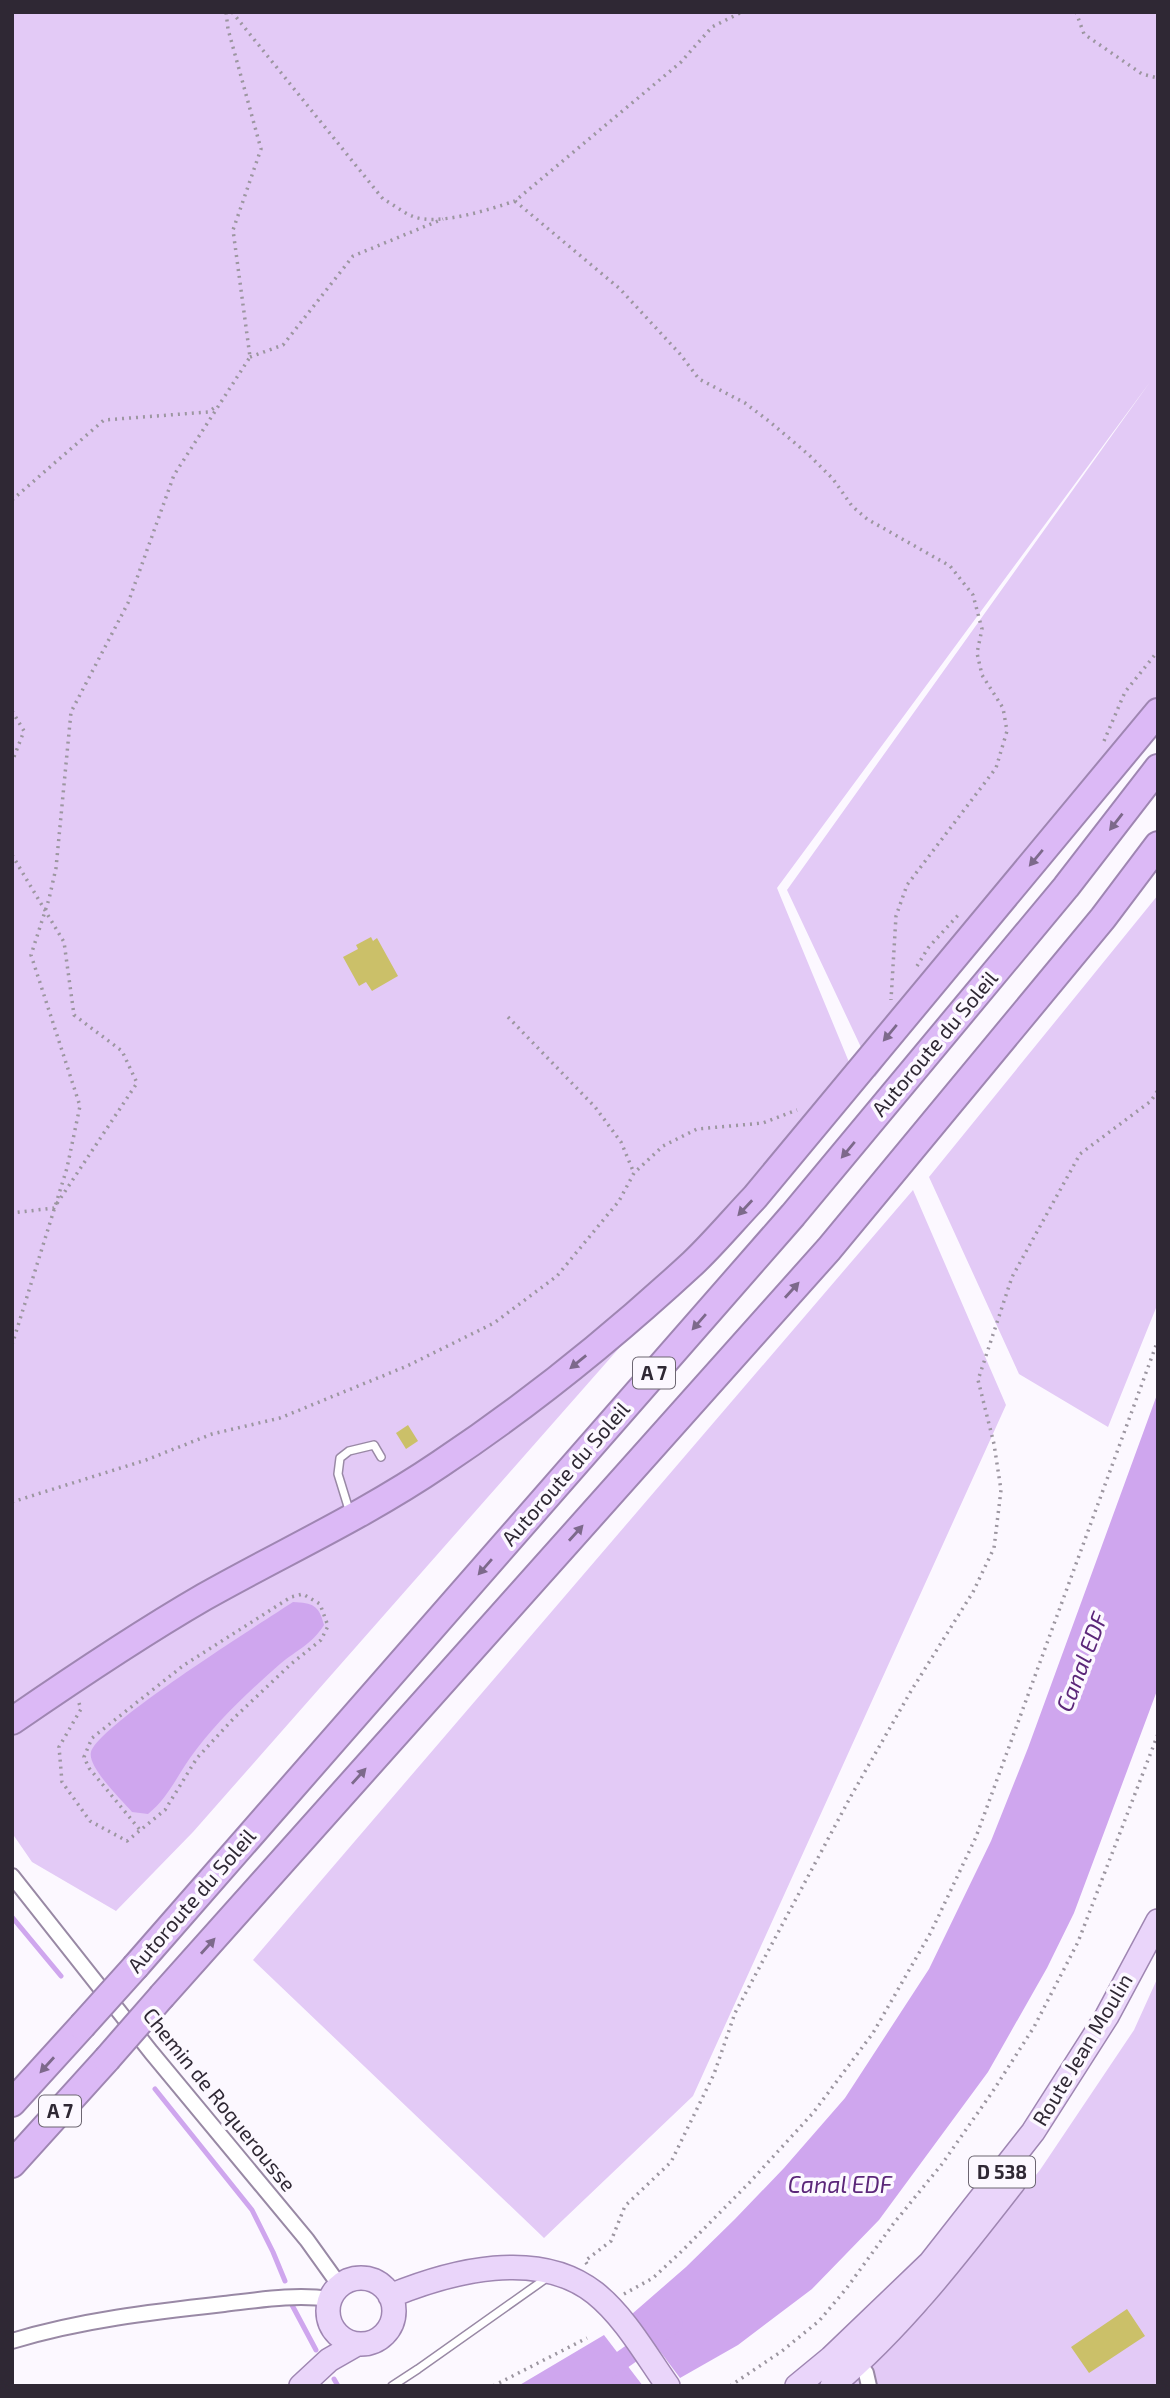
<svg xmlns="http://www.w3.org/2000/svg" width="1170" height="2398" font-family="'Exo 2',sans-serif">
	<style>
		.green { fill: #e3caf6 }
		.water { fill: #cfa6ee }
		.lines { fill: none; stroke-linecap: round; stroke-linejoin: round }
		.stream { stroke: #cfa6ee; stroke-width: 5 }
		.canal { stroke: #cfa6ee; stroke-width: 19 }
		.building { fill: #cbc069 }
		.service-casing { stroke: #9989a5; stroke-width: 10 }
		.minor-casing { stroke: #9989a5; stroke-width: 18 }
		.primary-casing { stroke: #9f86b2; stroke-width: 26 }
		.motorway-casing { stroke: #9f86b2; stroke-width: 30 }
		.path { stroke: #9c96a0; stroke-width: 3.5; stroke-dasharray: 2 5; stroke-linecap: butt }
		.service { stroke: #fff; stroke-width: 7 }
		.minor { stroke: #fff; stroke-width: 14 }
		.primary { stroke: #ead5fa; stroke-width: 23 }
		.motorway { stroke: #dcb9f6; stroke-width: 26 }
		.motorway-bridge-casing { stroke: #9f86b2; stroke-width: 30; stroke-linecap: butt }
		.motorway-bridge { stroke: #dcb9f6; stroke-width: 26 }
		.oneway { fill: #7d698b }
		.labels { text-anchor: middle; stroke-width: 7; stroke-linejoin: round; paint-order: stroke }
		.shield { fill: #fcf8ff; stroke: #6c6671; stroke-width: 2 }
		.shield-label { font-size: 19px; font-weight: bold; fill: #2f2834 }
		.street-label { font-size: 21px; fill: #2f2834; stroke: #fcf8ff }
		.water-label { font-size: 23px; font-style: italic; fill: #5b2679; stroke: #fcf8ff }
	</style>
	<rect width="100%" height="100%" fill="#fcf8ff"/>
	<path class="green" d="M12 12H1158V705L875 1077 787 890 1150 382 777 888 856 1079 193 1832 116 1911 32 1862 12 1833Z
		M1158 895V1303L1108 1427 1019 1374 929 1177Z
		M913 1190 1006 1405 693 2096 544 2238 253 1960Z
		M1158 1977V2386H842L929 2308 1040 2170 1134 2030Z"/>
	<path class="water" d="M1158 1392V1688L1074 1913 1047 1968 988 2072 879 2220 812 2289 738 2345 680 2378 632 2314 686 2267 735 2219 784 2168 845 2098 929 1969 991 1841 1028 1748Z
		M293 1602C313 1603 319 1605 324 1625 312 1644 297 1650 280 1664 248 1692 214 1724 190 1758 176 1778 167 1799 148 1814L132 1812C122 1800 87 1767 91 1752 98 1725 261 1623 293 1602Z
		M604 2335 643 2386H518Z"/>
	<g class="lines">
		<path class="stream" d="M12 1917 61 1976
			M155 2089 252 2210 273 2252 285 2281
			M292 2305 316 2350
			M334 2379 338 2386"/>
		<path class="canal" d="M585 2386 673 2324"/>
	</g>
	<path class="building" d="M371 937 373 941 377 938 398 976 372 991 366 982 359 986 343 957 358 949 356 945Z
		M408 1425 418 1441 406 1449 396 1433Z
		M1127 2309 1145 2336 1089 2373 1071 2347Z"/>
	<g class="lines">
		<defs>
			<path id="service" d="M350 1513 338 1474 340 1458 349 1451 374 1445 381 1457
				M392 2386 418 2369 548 2277"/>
			<path id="minor" d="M12 1876 151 2052 307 2240 340 2286
				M12 2341C81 2320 152 2312 224 2304 259 2300 295 2294 330 2299
				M855 2358 866 2373 869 2386"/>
			<path id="primary" d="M328 2311a33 33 0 1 1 66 0a33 33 0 1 1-66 0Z
				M390 2296C451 2271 538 2248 595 2293 625 2317 646 2355 668 2386
				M301 2386 329 2360 357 2344
				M797 2386 831 2358 930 2263 1033 2132 1107 2016 1158 1921
				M832 2386C902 2327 958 2254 1014 2182"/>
			<path id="motorway" d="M12 1721C73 1679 140 1634 204 1597 282 1553 365 1515 440 1464 529 1405 614 1336 693 1263 715 1242 734 1219 755 1197L1158 712
				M136 1966 793 1215 1066 887 1158 768
				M162 1996 829 1249 1103 918 1158 845
				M12 2103 82 2026
				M12 2164 107 2059"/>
		</defs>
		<use href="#service" class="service-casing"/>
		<use href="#minor" class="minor-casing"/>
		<use href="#primary" class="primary-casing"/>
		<use href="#motorway" class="motorway-casing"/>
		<path class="path" d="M232 12 383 199C393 204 402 212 412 216 436 227 491 209 515 201L681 62 712 27 742 12
			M1076 12 1084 34 1142 74 1158 78
			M515 201 620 289 680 354 699 379 745 403 770 422 809 455 833 479 852 506 867 519 950 566 973 595 982 629 977 653 982 675 1003 708 1007 731 996 768 907 885 896 916 891 1000
			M250 357 283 345 353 256 443 219
			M12 500 104 420 208 412 217 406
			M12 711 24 731 12 762
			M1104 741 1125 692 1158 651
			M12 855 64 942 74 1015 122 1051 137 1083 54 1208 12 1213
			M917 966 928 948 961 912
			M508 1017 595 1107 621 1142 634 1173
			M12 1345 67 1168 80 1106 31 955 49 899 56 868 71 712 128 603 174 475 250 357 233 230 261 149 228 29 226 12
			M12 1502 146 1460 212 1434 280 1418 407 1366 494 1323 557 1276 619 1201 634 1173 663 1146 697 1129 763 1123 797 1110
			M79 1703 81 1709 59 1747 62 1782 90 1821 127 1841 165 1810 197 1758 235 1717 291 1664 321 1640 328 1626 320 1604 303 1594 291 1597 184 1665 92 1738 84 1757 89 1768 140 1830
			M587 2264 585 2261 611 2241 625 2206 671 2162 714 2074 735 2013 851 1796 911 1691 973 1592 994 1548 1001 1490 994 1444 978 1380 1012 1277 1080 1154 1151 1101 1158 1090
			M624 2294 653 2278 683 2250 750 2182 813 2113 873 2033 931 1932 976 1837 1158 1340
			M493 2386 587 2338
			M730 2386 782 2351 819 2321 846 2289 894 2223 942 2164 993 2091 1034 2027 1078 1942 1158 1734"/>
		<use href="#service" class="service"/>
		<use href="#minor" class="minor"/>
		<use href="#primary" class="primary"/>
		<use href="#motorway" class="motorway"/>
		<defs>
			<path id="motorway-bridge" d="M82 2026 136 1966
				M107 2059 162 1996"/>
		</defs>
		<use href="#motorway-bridge" class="motorway-bridge-casing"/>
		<use href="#motorway-bridge" class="motorway-bridge"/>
	</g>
	<defs><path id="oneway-solid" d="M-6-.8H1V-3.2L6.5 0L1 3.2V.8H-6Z" transform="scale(1.75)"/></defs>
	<g class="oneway">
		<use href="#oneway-solid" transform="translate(1116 822) rotate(128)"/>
		<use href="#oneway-solid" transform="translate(1036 858) rotate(130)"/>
		<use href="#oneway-solid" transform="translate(890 1033) rotate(130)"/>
		<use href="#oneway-solid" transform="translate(848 1150) rotate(130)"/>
		<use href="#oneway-solid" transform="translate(745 1208) rotate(133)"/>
		<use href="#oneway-solid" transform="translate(792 1290) rotate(-48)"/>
		<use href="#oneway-solid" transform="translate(699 1322) rotate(131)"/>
		<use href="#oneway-solid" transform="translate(578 1362) rotate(141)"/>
		<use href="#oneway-solid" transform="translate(576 1533) rotate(-48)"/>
		<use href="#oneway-solid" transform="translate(485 1567) rotate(131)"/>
		<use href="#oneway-solid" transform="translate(359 1776) rotate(-48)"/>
		<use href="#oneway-solid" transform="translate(208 1946) rotate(-48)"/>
		<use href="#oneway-solid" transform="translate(47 2065) rotate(132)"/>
	</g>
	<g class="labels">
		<g class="shield">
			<rect x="633" y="1357.5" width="42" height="31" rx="5"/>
			<rect x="39" y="2095.5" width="42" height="31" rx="5"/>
			<rect x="969" y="2156.5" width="66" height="31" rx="5"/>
		</g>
		<g class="shield-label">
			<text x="654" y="1380">A 7</text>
			<text x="60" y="2118">A 7</text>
			<text x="1002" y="2179">D 538</text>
		</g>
		<g class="street-label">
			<text transform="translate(935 1044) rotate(-50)" y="7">Autoroute du Soleil</text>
			<text transform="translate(566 1474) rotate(-49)" y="7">Autoroute du Soleil</text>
			<text transform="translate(192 1901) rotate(-49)" y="7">Autoroute du Soleil</text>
			<text transform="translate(1083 2050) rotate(-59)" y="7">Route Jean Moulin</text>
			<text transform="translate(219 2100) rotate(51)" y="7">Chemin de Roquerousse</text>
		</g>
		<g class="water-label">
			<text transform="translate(1082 1662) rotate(-69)" y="8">Canal EDF</text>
			<text x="840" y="2193">Canal EDF</text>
		</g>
	</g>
	<rect width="1170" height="2398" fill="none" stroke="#2f2834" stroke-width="28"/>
</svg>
